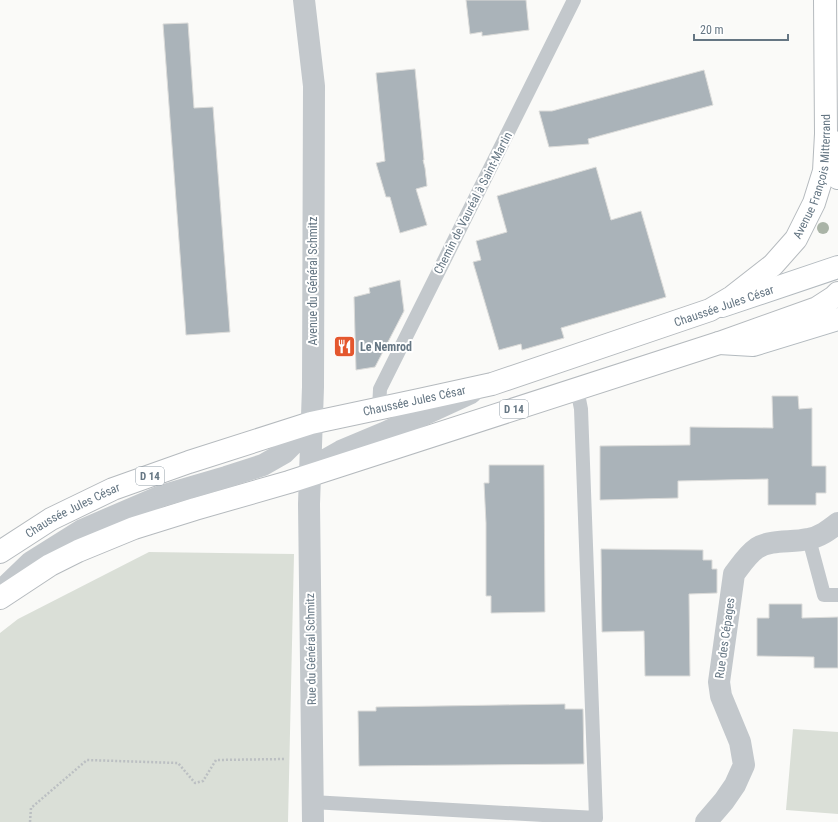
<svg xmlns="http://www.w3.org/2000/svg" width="838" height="822" font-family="'Roboto Condensed',sans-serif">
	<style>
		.green { fill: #dadfd7 }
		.building { fill: #aab3b9; stroke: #dcdcda }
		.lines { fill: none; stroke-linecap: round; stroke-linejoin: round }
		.secondary-casing { stroke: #b3babf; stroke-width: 24 }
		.primary-casing { stroke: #b5babe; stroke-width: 24 }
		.path { stroke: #bbbfc2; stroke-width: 2.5; stroke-dasharray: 2 2; stroke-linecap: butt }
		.service { stroke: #c3c8cc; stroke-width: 14 }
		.minor { stroke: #c3c8cc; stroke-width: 22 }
		.secondary { stroke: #fff; stroke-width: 22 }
		.primary { stroke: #fff; stroke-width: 22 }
		.tree { fill: #aab4a7 }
		.labels { text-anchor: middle; stroke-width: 4; stroke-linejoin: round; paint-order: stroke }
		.shield { fill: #fff; stroke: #939fa8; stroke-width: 1 }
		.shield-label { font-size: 11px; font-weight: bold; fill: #657683 }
		.street-label { font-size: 12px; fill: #657683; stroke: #fff }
		.poi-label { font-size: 12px; font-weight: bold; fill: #657683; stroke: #fff; text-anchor: start }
	</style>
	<rect width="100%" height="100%" fill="#fafaf8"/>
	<path class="green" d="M149 552 294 554 288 822H0V633L18 619Z
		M793 729 838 732V814L786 810Z"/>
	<path class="building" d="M466 0H526L529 30 482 36V32L470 34Z
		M188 23 194 108 213 107 230 332 186 335 163 24Z
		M415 69 424 160H423L425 168 427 186 416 189 427 225 400 233 390 197H386L376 163 385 161 376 73Z
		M704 70 713 105 588 139 589 144 549 147 539 111H552Z
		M596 167 611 220 641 211 666 297 561 328 564 338 522 350 521 344 499 350 473 262 481 260 476 241 507 232 497 196Z
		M400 280 404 311 375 367 356 370 354 297 370 293 369 288Z
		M772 396H798L799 409 812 408V466H826V493H816V505H768V479L678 481V498L600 500V446L690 445V427L773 428Z
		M489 465H544L545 612 491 613V596H486V523L484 483H489Z
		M601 549 703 550V560H712V569H717V593L689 594 690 676H645L644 631 602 632Z
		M769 604H802V618L838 617V668H814V657L757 656V618H769Z
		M565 704V709H583L584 764 359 766 358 711H376V707Z"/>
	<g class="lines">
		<defs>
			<path id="secondary" d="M832 141 835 172 838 178
				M722 306 838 267
				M719 343 753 345 838 319"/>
			<g id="primary">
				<path id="s1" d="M0 552 51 519 113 489 189 462 311 423 419 400 492 384 710 310 732 297 773 265 796 239 814 203 824 171 826 134 825 0"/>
				<path d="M0 598 50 565 78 551 134 528 195 509 289 482 719 343 817 308 834 297 838 293"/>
			</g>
		</defs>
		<use href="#secondary" class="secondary-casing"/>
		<use href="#primary" class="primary-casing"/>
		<path class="path" d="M30 822 31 808 87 760 178 763 195 783 203 781 216 760 285 759"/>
		<path class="service" d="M379 409 380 389 574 0
			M809 539 824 595H838
			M312 802 596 818 581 409 577 389"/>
		<path class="minor" d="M304 0 314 86 313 387 309 504 313 822
			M309 476 318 464 341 451 384 433 471 393
			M3 589 31 562 82 530 161 496 226 477 263 465 284 453 298 439 311 423
			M706 822 724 801 735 785 744 765 740 742 721 696 719 682 734 574C741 565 747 555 757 548 772 539 791 543 808 539 820 537 829 530 838 523"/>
		<use href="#secondary" class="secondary"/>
		<use href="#primary" class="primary"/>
	</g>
	<circle class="tree" cx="823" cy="228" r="6"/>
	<defs>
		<symbol id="restaurant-square" viewBox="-11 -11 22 22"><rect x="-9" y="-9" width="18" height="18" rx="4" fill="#e4572e" stroke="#fff"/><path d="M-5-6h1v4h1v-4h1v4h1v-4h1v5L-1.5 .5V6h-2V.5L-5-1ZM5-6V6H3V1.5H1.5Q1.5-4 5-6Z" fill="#fff"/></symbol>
	</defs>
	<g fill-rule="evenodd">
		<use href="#restaurant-square" x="332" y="334" width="25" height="25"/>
	</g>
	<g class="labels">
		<g class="shield">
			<rect x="500" y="400" width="28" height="18" rx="3"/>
			<rect x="136" y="467" width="28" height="18" rx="3"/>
		</g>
		<g class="shield-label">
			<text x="514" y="413">D 14</text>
			<text x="150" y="480">D 14</text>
		</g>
		<g class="street-label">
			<text dy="4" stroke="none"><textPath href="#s1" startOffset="932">Avenue François Mitterrand</textPath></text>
			<text transform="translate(473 203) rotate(-63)" y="4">Chemin de Vauréal à Saint-Martin</text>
			<text transform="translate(313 281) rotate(-90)" y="4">Avenue du Général Schmitz</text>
			<text transform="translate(724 306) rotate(-19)" y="4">Chaussée Jules César</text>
			<text dy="4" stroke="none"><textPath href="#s1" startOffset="444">Chaussée Jules César</textPath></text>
			<text dy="4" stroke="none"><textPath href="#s1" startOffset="84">Chaussée Jules César</textPath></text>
			<text transform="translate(725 638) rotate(-82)" y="4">Rue des Cépages</text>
			<text transform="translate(311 649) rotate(-91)" y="4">Rue du Général Schmitz</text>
		</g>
		<g class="poi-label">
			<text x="360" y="351">Le Nemrod</text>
		</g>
	</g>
	<path d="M694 34v6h94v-6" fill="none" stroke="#657683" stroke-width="2"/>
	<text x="700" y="34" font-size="12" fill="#657683" stroke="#ffffff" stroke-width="3" paint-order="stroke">20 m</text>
</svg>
